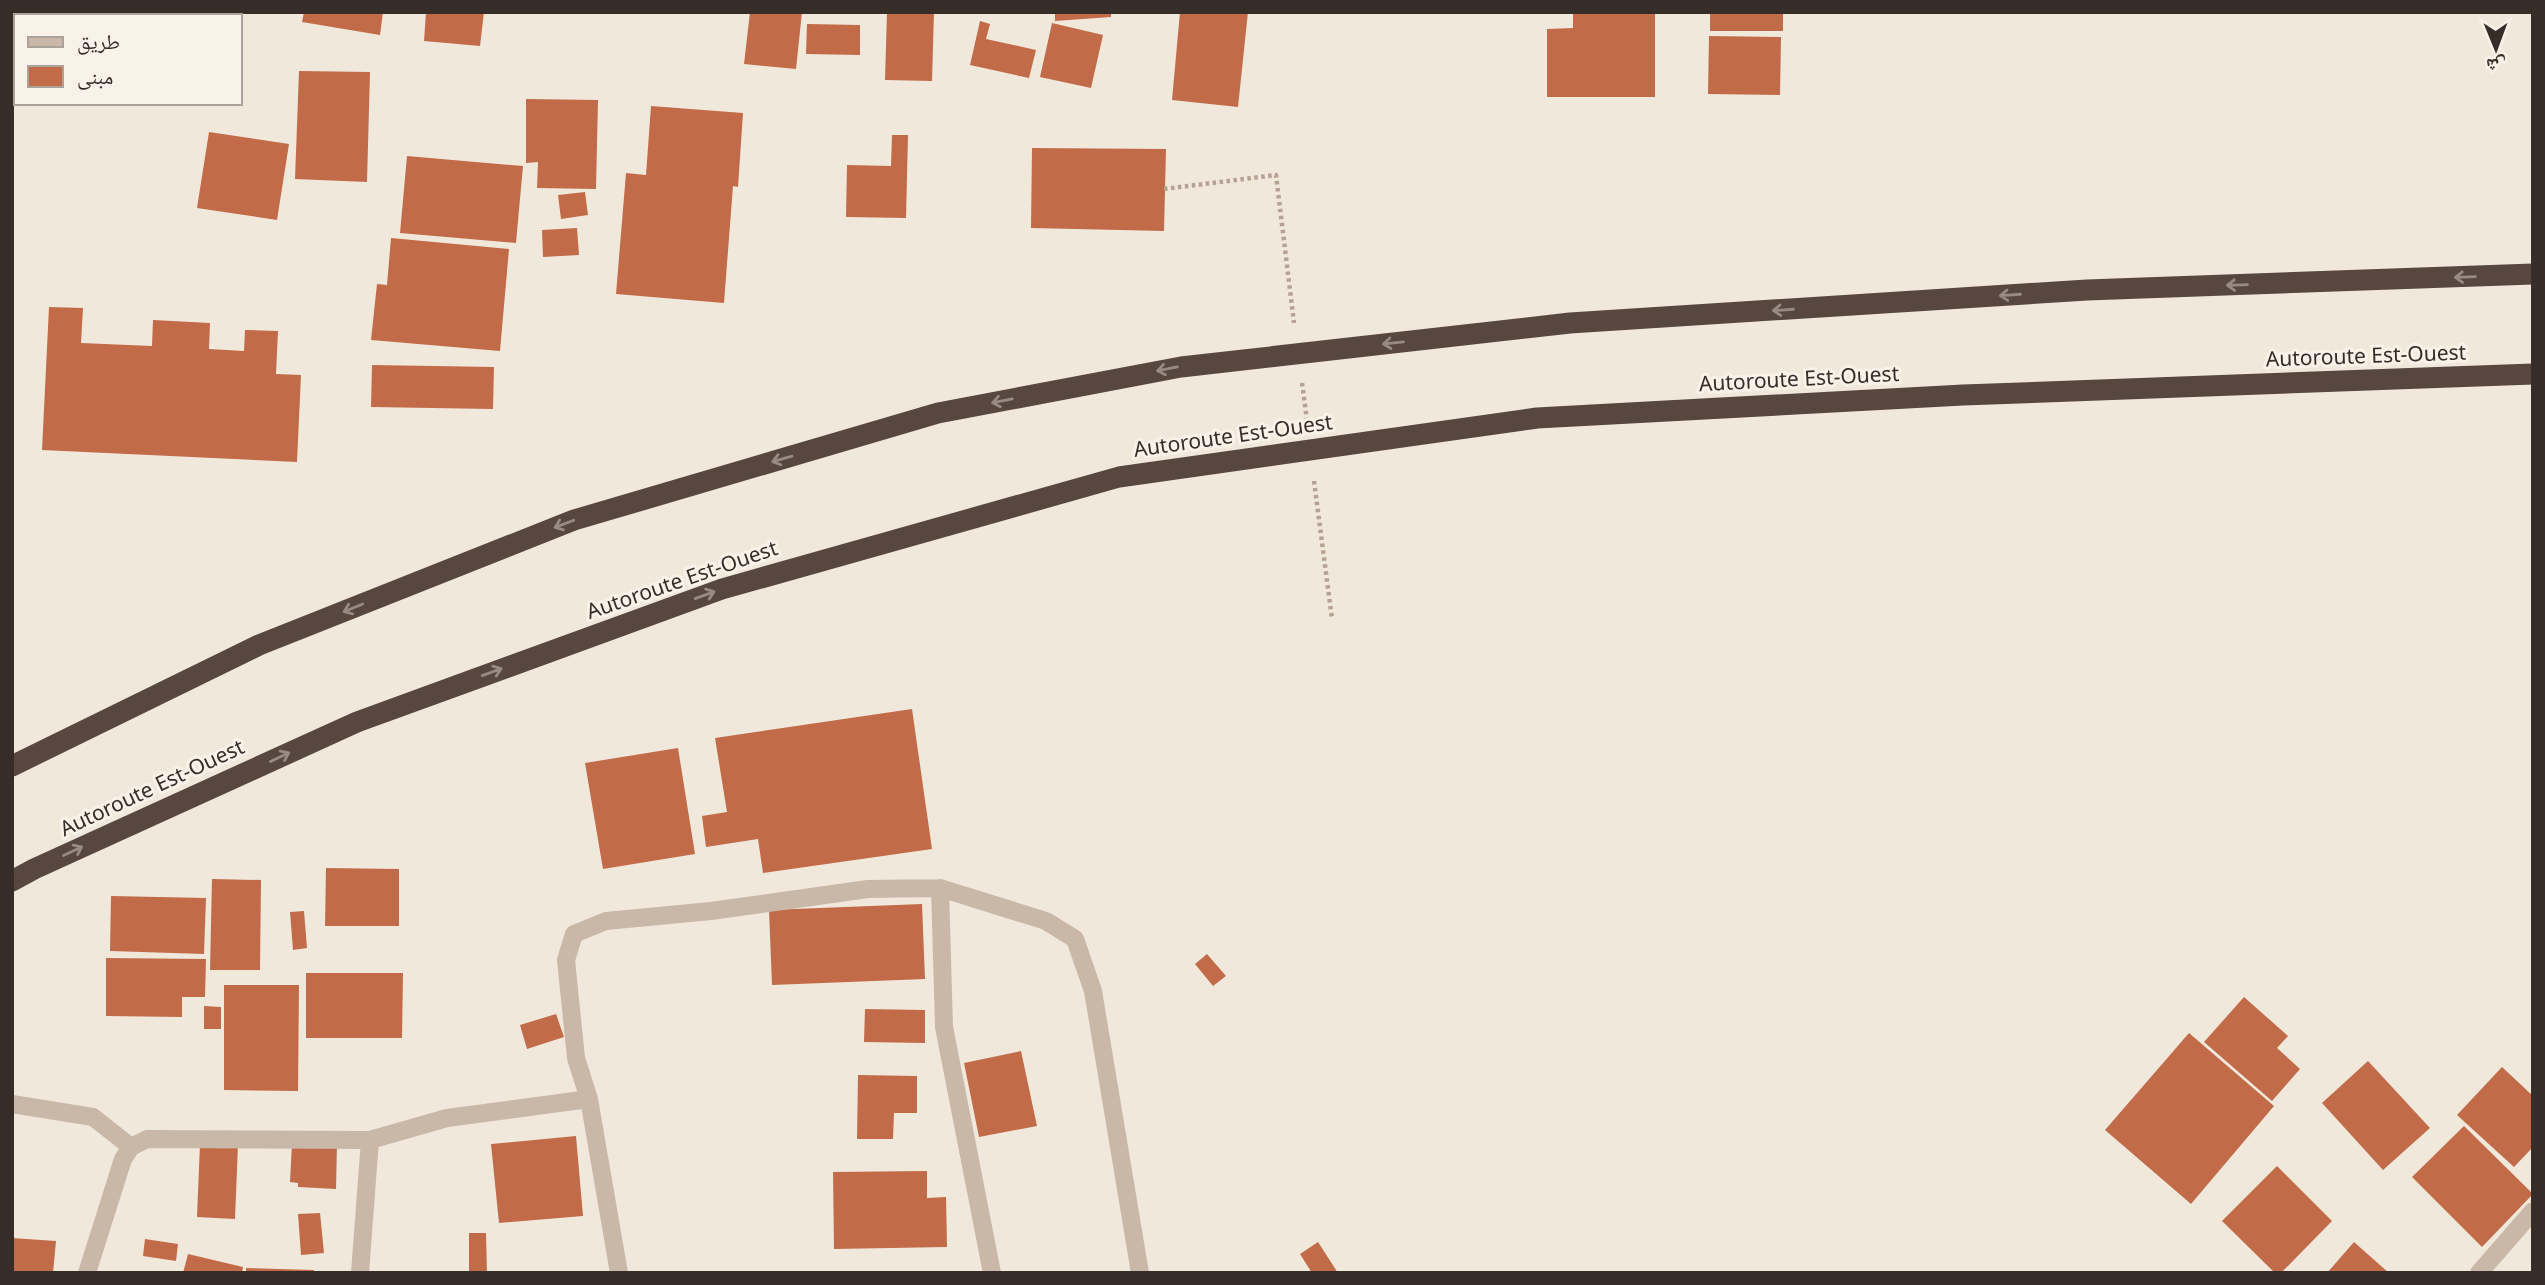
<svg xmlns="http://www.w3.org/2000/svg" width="2545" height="1285" font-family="'Noto Sans','Noto Naskh Arabic',sans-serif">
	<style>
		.building { fill: #c26b49 }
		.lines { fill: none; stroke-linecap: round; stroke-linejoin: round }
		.path { stroke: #b5a292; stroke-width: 4.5; stroke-dasharray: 3.5 3.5; stroke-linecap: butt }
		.minor { stroke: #c9b8a8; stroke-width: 18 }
		.motorway { stroke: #57473f; stroke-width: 21 }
		.oneway { stroke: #988b83 }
		.labels { text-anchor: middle; stroke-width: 6; stroke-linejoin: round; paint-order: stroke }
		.street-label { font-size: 21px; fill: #362d28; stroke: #f9f2e8 }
	</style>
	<rect width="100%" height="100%" fill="#f1e8dc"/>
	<path class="building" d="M304 12H383L380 35 302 22Z
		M426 12H484L480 46 424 41Z
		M750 12H802L796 69 744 64Z
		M887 12H934L932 81 885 80Z
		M1055 12H1111V17L1055 21Z
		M1180 12H1248L1238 107 1172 100Z
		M1573 12H1655V97H1547V29L1573 28Z
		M1710 12H1783V31H1710Z
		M980 21 990 24 986 39 1036 50 1029 78 970 65Z
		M1052 23 1103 35 1091 88 1040 77Z
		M807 24 860 25V55L806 54Z
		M1709 36 1781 37 1780 95 1708 94Z
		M299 71 370 72 367 182 295 179Z
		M526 99 598 100 596 189 537 188 538 162 526 163Z
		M651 106 743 113 738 187 733 186 724 303 616 294 626 173 646 175Z
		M209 132 289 144 277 220 197 208Z
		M892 135H908L906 218 846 217 847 165 891 166Z
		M1032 148 1166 149 1164 231 1031 228Z
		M407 156 523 166 516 243 400 233Z
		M585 192 588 215 561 219 558 195Z
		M577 228 579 255 543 257 542 230Z
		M391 238 509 249 500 351 371 340 377 284 387 285Z
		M49 307 83 308 81 343 152 346 153 320 210 323 209 349 244 351 245 330 278 331 276 374 301 375 297 462 42 450Z
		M372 365 494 367 493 409 371 407Z
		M912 709 932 849 763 873 758 839 706 847 702 816 727 812 715 738Z
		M678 748 695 854 603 869 585 763Z
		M326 868 399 869V926H325Z
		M212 879 261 880 260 970H210Z
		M111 896 206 898 204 954 110 951Z
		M922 904 925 979 772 985 769 910Z
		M304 911 307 948 293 950 290 912Z
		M1207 954 1226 976 1213 986 1195 964Z
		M106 958 206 959 205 997H182V1017L106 1016Z
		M306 973H403L402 1038H306Z
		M224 985H299L298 1091 224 1090Z
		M2244 997 2288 1036 2277 1048 2300 1069 2272 1101 2204 1042Z
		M204 1006 221 1007V1029H204Z
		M865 1009 925 1010V1043L864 1042Z
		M556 1014 564 1037 527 1049 520 1025Z
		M2189 1033 2274 1106 2191 1204 2105 1130Z
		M1021 1051 1037 1126 979 1137 964 1063Z
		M2368 1061 2430 1128 2383 1170 2322 1103Z
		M2502 1067 2533 1096V1147L2514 1167 2457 1115Z
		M858 1075 917 1076V1113H894L893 1139H857Z
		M2464 1126 2533 1194 2482 1247 2412 1177Z
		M576 1136 583 1216 499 1223 491 1144Z
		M292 1143 337 1144 336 1189 298 1187V1183L290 1182Z
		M200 1144 238 1145 235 1219 197 1217Z
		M2277 1166 2332 1221 2281 1273H2275L2222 1221Z
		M927 1171V1198L946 1197 947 1247 834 1249 833 1172Z
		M320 1213 324 1253 301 1255 298 1214Z
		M469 1233H486L487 1273H469Z
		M12 1238 56 1241 53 1273H12Z
		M145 1239 178 1244 176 1261 143 1256Z
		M1318 1242 1338 1273H1312L1300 1254Z
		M2354 1242 2389 1273H2327Z
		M188 1254 243 1267 242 1273H183Z
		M246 1268 314 1270V1273H246Z"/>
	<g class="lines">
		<path class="path" d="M1164 189 1276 175 1294 323
			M1302 383 1307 420
			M1314 481 1332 619"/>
		<path class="minor" d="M940 888 944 1027 992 1273
			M12 1104 93 1117 131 1147
			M87 1273 123 1159 131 1147 147 1139 370 1140 447 1118 589 1099
			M360 1273 370 1140
			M619 1273 589 1099 576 1058 566 960 574 934 606 921 711 911 868 889 940 888 1046 921 1075 939 1093 991 1140 1273
			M2479 1273 2533 1211"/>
		<path class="motorway" d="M12 766 259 645 574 520 938 413 1181 367 1570 323 2087 290 2533 274
			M12 881 34 869 357 722 722 589 1119 477 1537 418 1963 395 2533 374"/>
	</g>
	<defs><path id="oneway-shaft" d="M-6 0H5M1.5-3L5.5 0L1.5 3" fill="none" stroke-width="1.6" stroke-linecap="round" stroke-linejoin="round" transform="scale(1.75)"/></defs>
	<g class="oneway">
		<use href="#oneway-shaft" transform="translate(2465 277) rotate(178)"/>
		<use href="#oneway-shaft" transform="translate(2237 285) rotate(178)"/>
		<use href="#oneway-shaft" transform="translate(2010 295) rotate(176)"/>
		<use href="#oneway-shaft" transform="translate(1783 310) rotate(176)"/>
		<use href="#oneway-shaft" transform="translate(1393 343) rotate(174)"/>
		<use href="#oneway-shaft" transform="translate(1167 369) rotate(169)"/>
		<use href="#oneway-shaft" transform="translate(1002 401) rotate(169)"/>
		<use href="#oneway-shaft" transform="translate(782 459) rotate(164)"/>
		<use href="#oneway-shaft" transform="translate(564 524) rotate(159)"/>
		<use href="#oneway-shaft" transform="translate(705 595) rotate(-20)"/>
		<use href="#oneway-shaft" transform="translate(353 608) rotate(158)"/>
		<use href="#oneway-shaft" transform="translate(492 672) rotate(-20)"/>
		<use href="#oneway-shaft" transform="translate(280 757) rotate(-25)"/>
		<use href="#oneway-shaft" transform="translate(73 851) rotate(-25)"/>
	</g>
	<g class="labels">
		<g class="street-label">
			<text transform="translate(2366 356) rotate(-2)" y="7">Autoroute Est-Ouest</text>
			<text transform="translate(1799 379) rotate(-3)" y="7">Autoroute Est-Ouest</text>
			<text transform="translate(1233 436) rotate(-8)" y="7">Autoroute Est-Ouest</text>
			<text transform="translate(682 580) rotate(-19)" y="7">Autoroute Est-Ouest</text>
			<text transform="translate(152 788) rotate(-25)" y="7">Autoroute Est-Ouest</text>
		</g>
	</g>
	<rect width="2545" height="1285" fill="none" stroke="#362d28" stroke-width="28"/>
	<rect x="14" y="14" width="228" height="91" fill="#f9f2e8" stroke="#aba39b" stroke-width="2"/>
	<rect x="28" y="37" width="35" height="10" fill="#c9b8a8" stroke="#aba39b" stroke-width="2"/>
	<text x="77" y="49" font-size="21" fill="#362d28">طريق</text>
	<rect x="28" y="66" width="35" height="21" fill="#c26b49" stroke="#aba39b" stroke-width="2"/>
	<text x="77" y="84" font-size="21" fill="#362d28">مبنى</text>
	<g transform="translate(2496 49) rotate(179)" stroke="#f9f2e8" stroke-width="5" paint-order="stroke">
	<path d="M0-5L12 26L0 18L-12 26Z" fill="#362d28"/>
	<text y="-10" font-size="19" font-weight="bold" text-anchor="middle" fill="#362d28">ش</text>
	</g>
</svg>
